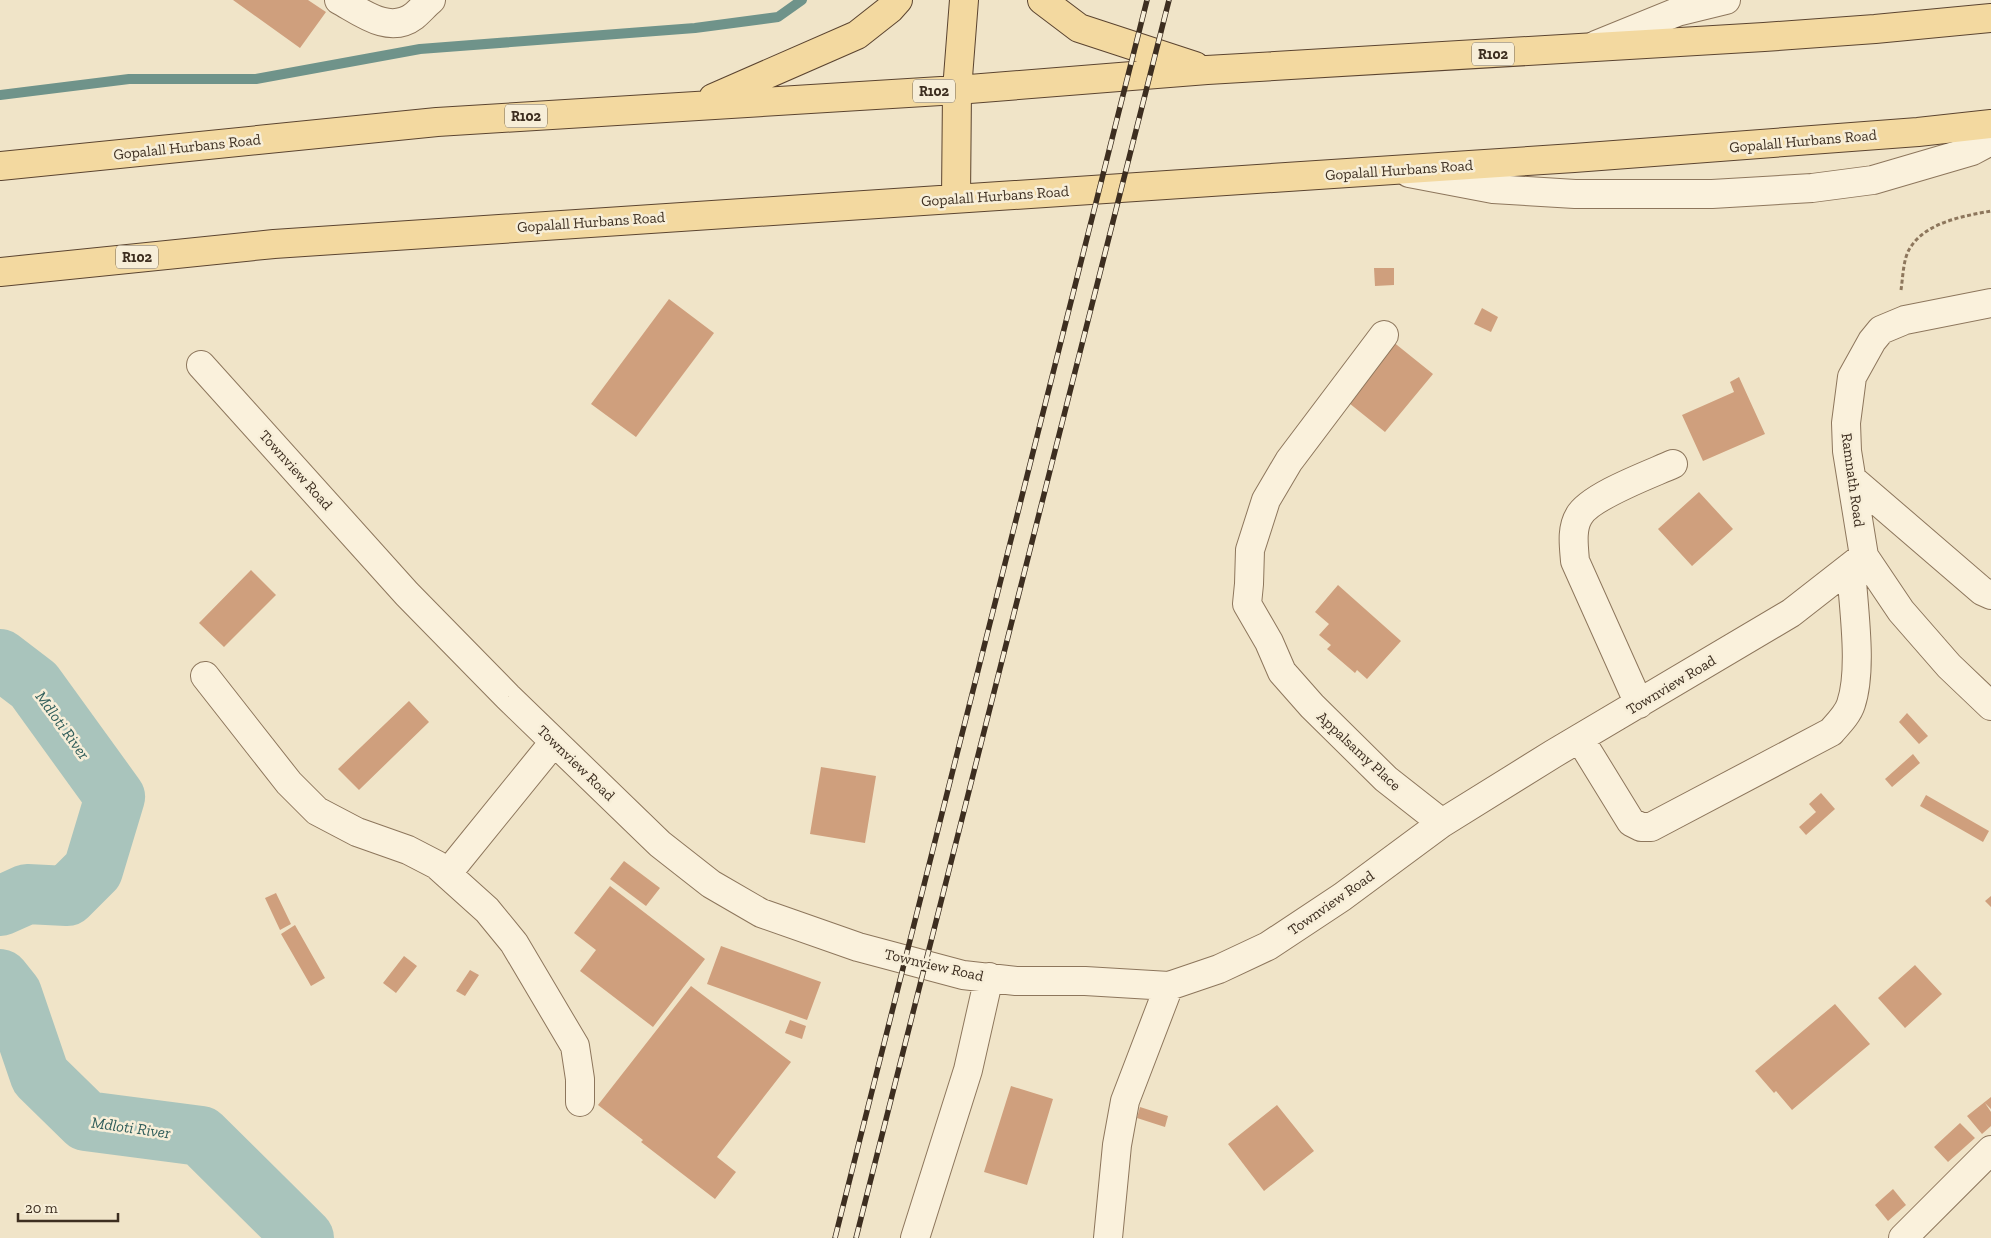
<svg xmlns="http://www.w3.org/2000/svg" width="1991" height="1238" font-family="'Zilla Slab',serif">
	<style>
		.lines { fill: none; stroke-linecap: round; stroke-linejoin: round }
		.stream { stroke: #6f938a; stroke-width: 10 }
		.river { stroke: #a9c4bc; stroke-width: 60 }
		.building { fill: #cf9f7d }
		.minor-casing { stroke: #8d765c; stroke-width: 30 }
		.major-casing { stroke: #5b4430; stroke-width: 30 }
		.path { stroke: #8d765c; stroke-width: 3; stroke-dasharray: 4 2.5; stroke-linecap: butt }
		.minor { stroke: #faf1dc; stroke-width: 28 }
		.major { stroke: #f3d9a0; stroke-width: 28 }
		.rail-casing { stroke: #3d2e20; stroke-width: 5.5 }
		.rail { stroke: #f7eed8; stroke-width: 4; stroke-dasharray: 11; stroke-linecap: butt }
		.labels { text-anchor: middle; stroke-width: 5; stroke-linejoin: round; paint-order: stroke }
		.shield { fill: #f7eed8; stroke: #756857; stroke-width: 1 }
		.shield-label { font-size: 14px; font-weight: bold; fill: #3d2e20 }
		.street-label { font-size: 15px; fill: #3d2e20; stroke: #f7eed8 }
		.water-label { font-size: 16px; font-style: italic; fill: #2f5d5a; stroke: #f7eed8 }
	</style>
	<rect width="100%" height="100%" fill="#f0e4c8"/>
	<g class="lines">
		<path class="stream" d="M0 95 129 79H256L420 49 695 28 778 17 802 0"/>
		<path class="river" d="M0 659 34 685 115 797 93 870 67 896 27 894 0 906
			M0 979 12 994 40 1076 86 1121 201 1136 304 1238"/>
	</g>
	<path class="building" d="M233 0H308L326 12 300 48Z
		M1374 268H1394V285L1375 286Z
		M669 299 714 333 636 437 591 404Z
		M1482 308 1498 317 1491 332 1474 324Z
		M1392 341 1433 374 1385 432 1344 399Z
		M1739 377 1765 434 1703 461 1682 415 1734 392 1730 382Z
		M1699 492 1733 529 1692 566 1658 529Z
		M251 570 276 595 224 647 199 623Z
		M1338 585 1401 641 1367 679 1357 670 1355 673 1327 649 1331 645 1319 635 1329 624 1315 612Z
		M409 701 429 722 359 790 338 769Z
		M1907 713 1928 736 1919 744 1899 722Z
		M1913 754 1920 763 1892 787 1885 779Z
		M821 767 876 776 865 843 810 834Z
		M1821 793 1835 809 1806 835 1799 827 1816 812 1809 804Z
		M1926 795 1989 831 1983 842 1920 806Z
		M624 861 660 888 646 906 610 879Z
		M610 886 705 959 653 1027 580 971 596 950 574 933Z
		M276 893 291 924 280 930 265 898Z
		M1991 896V907L1985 901Z
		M295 925 325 978 311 986 281 934Z
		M721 946 821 982 807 1020 707 984Z
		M404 956 417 966 396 993 383 983Z
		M1915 965 1942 994 1905 1028 1878 998Z
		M470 970 479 975 465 996 456 991Z
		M691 986 791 1062 717 1157 736 1172 715 1199 641 1142 643 1140 598 1105Z
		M1835 1004 1870 1044 1792 1110 1776 1091 1774 1093 1755 1071Z
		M790 1020 806 1026 802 1039 785 1033Z
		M1011 1086 1053 1099 1027 1185 984 1172Z
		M1991 1097V1109L1985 1103 1991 1112V1126L1982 1134 1967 1116Z
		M1277 1105 1314 1151 1264 1191 1228 1144Z
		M1140 1107 1168 1116 1165 1127 1137 1118Z
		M1960 1123 1975 1138 1948 1162 1934 1147Z
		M1893 1189 1906 1205 1888 1221 1875 1205Z"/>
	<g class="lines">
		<defs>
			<path id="minor" d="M339 0C361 12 389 35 414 16 420 11 425 5 431 0
				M1596 45 1677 12 1726 0
				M1409 173 1493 189 1575 194H1712L1812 188 1873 180 1972 151 1991 141
				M1991 303 1905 320 1881 330 1872 341 1852 377 1846 423 1847 451 1864 556 1901 611 1949 666 1991 706
				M1384 335 1289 461 1266 500 1250 550 1249 584 1247 604 1269 642 1282 672 1312 706 1386 779 1442 823
				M201 365 407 594 508 697 660 844 711 884 761 913 858 947 963 975 1016 981H1085L1169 986 1219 969 1268 946 1342 897 1442 823 1553 754 1791 613 1864 556
				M1852 479 1982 591 1991 595
				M205 676 289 783 317 811 357 832 408 850 437 865 487 910 514 943 575 1046 580 1079V1102
				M1639 704 1575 561C1574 547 1571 529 1579 516 1590 496 1651 474 1673 464
				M1580 739 1631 822 1641 827H1651L1831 732C1838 724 1848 714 1851 704 1863 668 1853 606 1851 567
				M447 874 554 742
				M915 1238 968 1070 989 977
				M1108 1238 1117 1145 1125 1101 1169 986
				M1903 1238 1991 1150"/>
			<path id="major" d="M1042 0 1079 28 1195 66
				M713 98 857 35 890 9 898 0
				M0 166 437 122 957 90 1207 70 1764 37 1875 29 1991 18
				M956 198 957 90 964 0
				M0 272 274 244 1574 158 1918 132 1991 124"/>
		</defs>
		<use href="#minor" class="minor-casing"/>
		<use href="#major" class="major-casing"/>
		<path class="path" d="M1901 290C1903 277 1903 259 1910 248 1926 222 1964 216 1991 211"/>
		<use href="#minor" class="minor"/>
		<use href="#major" class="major"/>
		<defs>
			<path id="rail" d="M835 1238 1147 0
				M856 1238 1169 0"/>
		</defs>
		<use href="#rail" class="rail-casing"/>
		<use href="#rail" class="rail"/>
	</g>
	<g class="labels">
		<g class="shield">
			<rect x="1472" y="42.5" width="42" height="23" rx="4"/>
			<rect x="913" y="79.5" width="42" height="23" rx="4"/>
			<rect x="505" y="104.5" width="42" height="23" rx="4"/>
			<rect x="116" y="245.5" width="42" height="23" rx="4"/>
		</g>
		<g class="shield-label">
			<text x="1493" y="59">R102</text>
			<text x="934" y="96">R102</text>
			<text x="526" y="121">R102</text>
			<text x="137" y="262">R102</text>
		</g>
		<g class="street-label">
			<text transform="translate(1803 141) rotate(-5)" y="5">Gopalall Hurbans Road</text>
			<text transform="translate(187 147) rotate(-6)" y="5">Gopalall Hurbans Road</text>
			<text transform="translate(1399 170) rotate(-4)" y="5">Gopalall Hurbans Road</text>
			<text transform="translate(995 196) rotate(-4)" y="5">Gopalall Hurbans Road</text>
			<text transform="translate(591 222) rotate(-4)" y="5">Gopalall Hurbans Road</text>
			<text transform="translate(296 470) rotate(48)" y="5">Townview Road</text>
			<text transform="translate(1853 480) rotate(82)" y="5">Ramnath Road</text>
			<text transform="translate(1671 685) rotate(-31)" y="5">Townview Road</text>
			<text transform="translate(1359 751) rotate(43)" y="5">Appalsamy Place</text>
			<text transform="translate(576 763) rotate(44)" y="5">Townview Road</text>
			<text transform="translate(1331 903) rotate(-35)" y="5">Townview Road</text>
			<text transform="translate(934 965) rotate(13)" y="5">Townview Road</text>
		</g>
		<g class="water-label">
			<text transform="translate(63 725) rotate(54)" y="6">Mdloti River</text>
			<text transform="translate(131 1127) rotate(8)" y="6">Mdloti River</text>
		</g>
	</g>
	<path d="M18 1213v8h100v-8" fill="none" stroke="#3d2e20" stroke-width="2.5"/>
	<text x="25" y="1213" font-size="15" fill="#3d2e20" stroke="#f7eed8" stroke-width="4" paint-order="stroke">20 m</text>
</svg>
